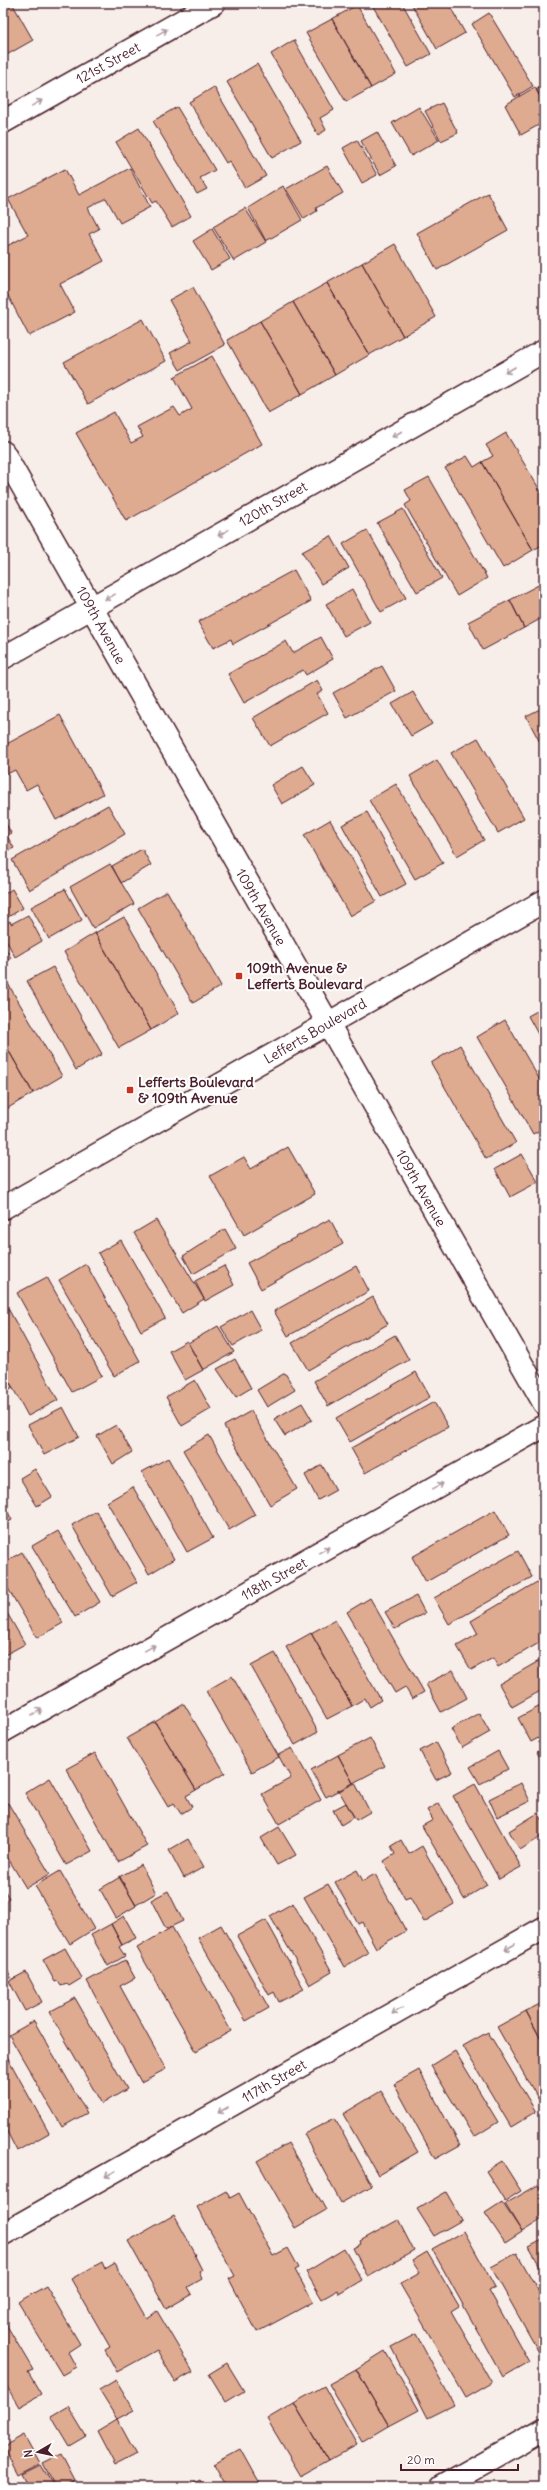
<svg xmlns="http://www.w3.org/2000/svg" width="547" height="2490" font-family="Delius,sans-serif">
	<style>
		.building { fill: #deab91; stroke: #4a1f2b }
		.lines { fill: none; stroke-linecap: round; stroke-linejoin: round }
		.minor-casing { stroke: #4a1f2b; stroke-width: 25 }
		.minor { stroke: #fff; stroke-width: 22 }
		.oneway { stroke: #ae9aa0 }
		.poi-dot { fill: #c8321e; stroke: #fff; stroke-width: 1.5 }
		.labels { text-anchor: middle; stroke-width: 4; stroke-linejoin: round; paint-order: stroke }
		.street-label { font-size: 14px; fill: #4a1f2b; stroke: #fff }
		.poi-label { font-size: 14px; font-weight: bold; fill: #4a1f2b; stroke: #fff; text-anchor: start }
	</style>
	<rect width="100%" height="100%" fill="#f8eee9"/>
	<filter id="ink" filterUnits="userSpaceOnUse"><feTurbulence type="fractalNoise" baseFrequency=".025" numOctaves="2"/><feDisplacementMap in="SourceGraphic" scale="8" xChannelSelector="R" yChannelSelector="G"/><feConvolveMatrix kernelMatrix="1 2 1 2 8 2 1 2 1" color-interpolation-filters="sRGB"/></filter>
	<g filter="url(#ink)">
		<path class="building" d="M3 3H12L33 40 3 57Z
			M371 3H402L431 54 408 67Z
			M411 3H448L465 33 437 49Z
			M357 5 396 74 371 88 332 19Z
			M489 13 533 86 515 97 472 24Z
			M332 19 371 88 346 102 306 33Z
			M294 40 334 110 320 118 326 130 318 135 271 54Z
			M257 64 301 141 272 158 227 82Z
			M544 85V103L536 90Z
			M214 87 266 176 245 188 229 161 226 163 189 102Z
			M535 87 544 103V122L521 135 505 105Z
			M442 103 458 133 441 141 425 111Z
			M177 107 215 170 200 178 207 189 197 194 153 121Z
			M419 107 439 140 411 156 392 123Z
			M139 128 191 216 172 227 156 201 152 203 116 142Z
			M377 132 396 166 380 175 361 141Z
			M357 140 377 175 362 183 343 148Z
			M327 166 343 193 316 208 317 211 304 219 286 189Z
			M130 168 150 207 120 223 106 198 88 208 99 229 89 234 104 261 60 284 75 312 29 336 3 286V248L28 235 8 199 65 169 79 195Z
			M283 186 302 220 266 241 248 208Z
			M488 193 508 230 437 270 417 233Z
			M245 208 266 242 234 261 213 227Z
			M212 229 230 259 211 270 193 241Z
			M395 244 436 317 403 336 362 263Z
			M362 263 403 336 369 355 327 283Z
			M327 283 369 355 335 375 293 302Z
			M193 287 225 345 180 370 170 353 192 341 169 300Z
			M293 302 335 375 302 394 260 321Z
			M143 319 166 361 88 404 64 362Z
			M260 321 302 394 268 413 227 340Z
			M212 356 262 444 126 521 76 433 114 412 131 443 143 437 137 427 174 407 180 416 192 409 174 377Z
			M506 433 544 497V544L533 550 482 462 493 456 486 445Z
			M467 456 474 467 482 462 533 550 503 568 445 468Z
			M429 477 487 578 457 596 405 505 411 501 405 490Z
			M403 509 442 578 417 592 377 523Z
			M367 530 406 598 381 612 343 544Z
			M331 536 349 568 321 584 302 552Z
			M294 570 311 601 233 644 231 639 213 648 198 622Z
			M544 582V617L524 628 510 600Z
			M352 589 370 622 344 636 326 604Z
			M510 600 524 628 483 650 468 622Z
			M321 637 333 659 306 675 303 670 244 703 228 674 286 641 293 653Z
			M382 666 396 691 347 718 333 693Z
			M317 680 323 691 317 694 328 713 270 746 253 718Z
			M413 692 432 724 411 736 392 704Z
			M544 707V750L526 716Z
			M60 715 103 794 56 820 37 784 26 790 15 770 7 774 3 766V746Z
			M478 738 524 818 498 833 451 753Z
			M437 760 484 840 457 856 410 776Z
			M303 766 315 785 282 804 271 785Z
			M396 784 443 863 415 879 369 800Z
			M108 805 125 834 29 890 12 860Z
			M367 812 406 884 382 897 342 825Z
			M3 818 11 833 7 836 14 848 3 853Z
			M330 820 376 901 350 916 304 835Z
			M142 849 151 865 121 883 112 866Z
			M110 864 134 904 93 928 70 887Z
			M12 889 23 908 3 920V895Z
			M65 889 82 920 49 939 31 907Z
			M167 891 221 986 193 1003 138 908Z
			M28 915 42 941 15 957 3 934V925L10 921 11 924Z
			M124 917 179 1013 151 1030 95 933Z
			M95 933 151 1030 119 1048 64 952Z
			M3 944 11 958 3 963Z
			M53 967 102 1054 76 1070 27 981Z
			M7 982 62 1076 33 1093 3 1041V984Z
			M544 1007V1045L528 1016Z
			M505 1020 544 1087V1128L533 1134 477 1037Z
			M3 1041 33 1093 3 1111Z
			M460 1045 516 1143 486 1159 431 1063Z
			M288 1147 315 1194 244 1235 210 1176 244 1157 251 1169Z
			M522 1154 538 1182 510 1197 495 1169Z
			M330 1219 343 1244 261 1289 247 1263Z
			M156 1220 204 1299 182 1313 134 1233Z
			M225 1229 236 1249 193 1274 183 1256Z
			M121 1240 165 1318 141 1331 98 1253Z
			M86 1264 140 1361 114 1376 59 1280Z
			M224 1266 234 1285 205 1301 195 1281Z
			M356 1266 369 1291 288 1336 274 1311Z
			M47 1277 102 1376 72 1392 17 1293Z
			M373 1297 388 1324 308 1370 292 1343Z
			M4 1301 58 1400 28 1416 3 1370Z
			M250 1310 261 1330 233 1346 221 1327Z
			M218 1326 234 1352 203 1370 188 1343Z
			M395 1335 409 1360 328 1406 314 1381Z
			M187 1341 203 1370 185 1380 169 1351Z
			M235 1359 251 1388 236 1397 217 1369Z
			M3 1370 13 1388 3 1394Z
			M416 1372 430 1397 350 1442 336 1418Z
			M285 1373 295 1390 267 1407 257 1390Z
			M195 1380 211 1409 182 1426 166 1397Z
			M434 1402 448 1427 365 1473 351 1448Z
			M302 1403 312 1420 285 1436 274 1419Z
			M63 1407 79 1437 44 1455 28 1425Z
			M251 1411 297 1489 270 1505 224 1426Z
			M116 1425 132 1452 113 1464 97 1436Z
			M209 1435 255 1515 229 1530 183 1450Z
			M168 1458 213 1538 187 1552 142 1472Z
			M322 1465 336 1490 318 1500 305 1475Z
			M35 1469 52 1497 37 1506 20 1478Z
			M133 1487 174 1559 149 1574 107 1502Z
			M3 1503 12 1520 3 1525Z
			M495 1510 509 1535 426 1582 412 1557Z
			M96 1511 137 1582 112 1596 72 1525Z
			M58 1531 100 1602 75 1617 32 1546Z
			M518 1551 532 1577 449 1624 434 1598Z
			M22 1552 63 1623 37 1638 3 1580V1563Z
			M537 1582 544 1593V1640L498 1667 493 1658 471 1670 457 1646 478 1634 471 1621Z
			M416 1596 425 1613 395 1629 385 1612Z
			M370 1598 424 1692 412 1699 405 1687 395 1693 347 1612Z
			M3 1606 25 1644 3 1656Z
			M335 1620 381 1700 370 1707 365 1698 352 1706 311 1633Z
			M311 1633 352 1706 327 1719 286 1647Z
			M275 1653 318 1732 295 1745 251 1666Z
			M544 1658V1689L512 1707 499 1684Z
			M453 1670 467 1698 441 1712 426 1684Z
			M232 1676 279 1757 252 1772 206 1691Z
			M184 1704 225 1773 196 1790 155 1722Z
			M544 1704V1735L531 1742 518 1718Z
			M479 1713 490 1732 462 1748 451 1729Z
			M155 1722 196 1790 186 1796 192 1807 181 1814 174 1803 168 1807 127 1738Z
			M370 1738 385 1766 353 1783 338 1755Z
			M436 1742 452 1772 436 1780 420 1751Z
			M292 1748 321 1800 279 1824 262 1794 291 1778 278 1755Z
			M544 1748V1766L537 1752Z
			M498 1751 508 1769 480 1784 470 1767Z
			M95 1753 147 1846 118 1862 66 1769Z
			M338 1755 353 1783 326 1797 311 1770Z
			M50 1778 92 1851 66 1865 25 1793Z
			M355 1783 370 1812 356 1820 339 1791Z
			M521 1783 530 1801 497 1817 489 1799Z
			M475 1784 521 1867 499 1879 453 1796Z
			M8 1803 50 1874 26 1888 3 1850V1805Z
			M346 1803 354 1817 341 1825 333 1810Z
			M439 1803 487 1885 464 1899 422 1826 433 1820 427 1810Z
			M538 1813 544 1822V1835L520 1850 509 1831Z
			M279 1827 296 1855 277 1865 261 1838Z
			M188 1839 204 1867 184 1878 169 1850Z
			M401 1840 409 1854 422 1846 454 1904 424 1922 410 1897 405 1899 384 1861 395 1854 391 1846Z
			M141 1865 156 1893 136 1905 119 1877Z
			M357 1870 363 1881 375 1874 406 1931 376 1948 362 1922 358 1924 335 1882Z
			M60 1871 94 1929 70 1944 35 1886Z
			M120 1877 136 1906 116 1918 100 1889Z
			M328 1884 368 1953 344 1967 304 1897Z
			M3 1888 9 1898 3 1902Z
			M168 1891 183 1921 166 1929 151 1900Z
			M293 1903 332 1972 310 1985 270 1916Z
			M124 1916 136 1938 122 1945 111 1924Z
			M266 1920 304 1989 279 2002 274 1992 269 1995 237 1936Z
			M111 1924 122 1945 119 1947 125 1956 108 1966 91 1935Z
			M221 1925 269 2008 246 2021 198 1938Z
			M172 1927 231 2031 196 2051 137 1948Z
			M65 1948 82 1978 69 1986 67 1984 61 1986 58 1981 55 1982 43 1960Z
			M125 1960 135 1978 120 1986 166 2069 141 2082 87 1981Z
			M3 1962 11 1977 3 1981Z
			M26 1972 42 2002 25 2011 9 1981Z
			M75 1998 127 2089 102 2104 49 2012Z
			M544 2002V2045L526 2011Z
			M526 2011 544 2045V2109L497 2027Z
			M34 2021 87 2113 62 2127 9 2035Z
			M488 2032 536 2112 511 2127 463 2046Z
			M3 2049 49 2133 17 2151 3 2124Z
			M455 2051 498 2122 474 2137 431 2066Z
			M419 2070 460 2145 435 2159 394 2084Z
			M381 2091 418 2152 378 2175 343 2114Z
			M335 2118 372 2186 341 2203 304 2134Z
			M288 2143 326 2210 295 2228 257 2161Z
			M502 2161 521 2191 505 2201 486 2171Z
			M538 2185 544 2195V2218L522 2232 505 2204Z
			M226 2191 230 2198 239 2193 273 2256 288 2248 299 2268 295 2270 313 2302 257 2332 229 2279 235 2276 197 2207Z
			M446 2192 462 2220 434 2236 417 2209Z
			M502 2202 522 2232 505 2243 485 2213Z
			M174 2215 196 2255 195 2256 202 2270 199 2272 202 2279 188 2287 192 2294 166 2309 128 2241Z
			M398 2220 414 2251 368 2277 353 2248 361 2244 360 2241Z
			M464 2231 495 2287 489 2290 529 2362 503 2377 432 2249Z
			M544 2239V2273L529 2247Z
			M344 2249 362 2280 339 2294 338 2290 322 2299 306 2272Z
			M427 2252 459 2306 451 2311 492 2383 466 2398 400 2284 420 2273 412 2261Z
			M517 2253 544 2301V2354L541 2356 491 2267Z
			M102 2262 105 2269 115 2263 146 2318 157 2311 193 2372 175 2382 157 2350 117 2372 105 2350 110 2347 71 2279Z
			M46 2286 80 2344 68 2352 76 2367 62 2375 18 2302Z
			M3 2319 33 2370 28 2372 41 2394 19 2407 3 2380Z
			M416 2334 454 2405 428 2418 391 2347Z
			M385 2351 419 2410 389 2426 356 2369Z
			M227 2363 244 2391 226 2402 209 2374Z
			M356 2369 389 2426 362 2442 329 2384Z
			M116 2380 134 2410 117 2419 99 2390Z
			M324 2386 357 2445 328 2461 294 2403Z
			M294 2403 328 2461 301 2476 267 2419Z
			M68 2406 86 2436 69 2446 51 2416Z
			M117 2419 136 2454 115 2465 97 2431Z
			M24 2435 40 2464 19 2475 4 2446Z
			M241 2449 262 2487H226L213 2464Z
			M61 2454 75 2481 64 2487H55L43 2463Z
			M41 2465 54 2487H30L23 2474Z
			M200 2480 204 2487H187Z"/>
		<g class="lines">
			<defs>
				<path id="minor" d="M3 122 214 3
					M3 452 544 1403
					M3 658 544 351
					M3 1208 544 901
					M3 1731 544 1426
					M3 2234 544 1928
					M441 2487 544 2429"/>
			</defs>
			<use href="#minor" class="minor-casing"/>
			<use href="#minor" class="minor"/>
		</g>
		<defs><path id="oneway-shaft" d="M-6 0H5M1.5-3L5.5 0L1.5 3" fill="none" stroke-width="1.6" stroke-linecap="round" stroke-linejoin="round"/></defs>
		<g class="oneway">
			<use href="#oneway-shaft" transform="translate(162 32) rotate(-29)"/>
			<use href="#oneway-shaft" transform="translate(37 103) rotate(-29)"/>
			<use href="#oneway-shaft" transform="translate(510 370) rotate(150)"/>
			<use href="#oneway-shaft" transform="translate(397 434) rotate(150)"/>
			<use href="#oneway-shaft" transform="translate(223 533) rotate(150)"/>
			<use href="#oneway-shaft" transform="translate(110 597) rotate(151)"/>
			<use href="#oneway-shaft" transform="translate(438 1486) rotate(-29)"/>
			<use href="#oneway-shaft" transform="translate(324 1550) rotate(-29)"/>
			<use href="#oneway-shaft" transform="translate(150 1648) rotate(-29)"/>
			<use href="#oneway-shaft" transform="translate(37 1712) rotate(-29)"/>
			<use href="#oneway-shaft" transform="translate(510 1947) rotate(150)"/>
			<use href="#oneway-shaft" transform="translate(397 2011) rotate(150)"/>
			<use href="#oneway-shaft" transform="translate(223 2110) rotate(150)"/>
			<use href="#oneway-shaft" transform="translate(110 2174) rotate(150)"/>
		</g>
	</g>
	<g class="poi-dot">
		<rect x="235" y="972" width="8" height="8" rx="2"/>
		<rect x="126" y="1086" width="8" height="8" rx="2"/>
	</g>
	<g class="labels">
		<g class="street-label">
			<text transform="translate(108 63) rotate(-29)" y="5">121st Street</text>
			<text transform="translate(273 504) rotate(-30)" y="5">120th Street</text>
			<text transform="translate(101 625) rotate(61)" y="5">109th Avenue</text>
			<text transform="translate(261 907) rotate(60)" y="5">109th Avenue</text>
			<text transform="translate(315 1031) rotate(-30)" y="5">Lefferts Boulevard</text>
			<text transform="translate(421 1188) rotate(60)" y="5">109th Avenue</text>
			<text transform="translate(274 1579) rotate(-29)" y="5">118th Street</text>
			<text transform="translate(274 2081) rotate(-30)" y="5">117th Street</text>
		</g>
		<g class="poi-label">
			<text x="247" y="973">109th Avenue &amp;<tspan x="247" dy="16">Lefferts Boulevard</tspan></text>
			<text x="138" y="1087">Lefferts Boulevard<tspan x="138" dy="16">&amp; 109th Avenue</tspan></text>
		</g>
	</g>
	<rect width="547" height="2490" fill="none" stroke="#fff" stroke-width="16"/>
	<rect x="8" y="8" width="531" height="2474" fill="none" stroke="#4a1f2b" stroke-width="1.5" filter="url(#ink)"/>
	<g transform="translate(38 2452) rotate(261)" stroke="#ffffff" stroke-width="3" paint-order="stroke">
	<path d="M0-3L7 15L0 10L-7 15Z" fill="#4a1f2b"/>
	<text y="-6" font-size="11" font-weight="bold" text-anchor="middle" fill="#4a1f2b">N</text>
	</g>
	<path d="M401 2464v6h117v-6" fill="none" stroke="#4a1f2b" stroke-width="2"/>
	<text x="407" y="2464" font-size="12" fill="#4a1f2b" stroke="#ffffff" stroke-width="3" paint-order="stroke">20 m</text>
</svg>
